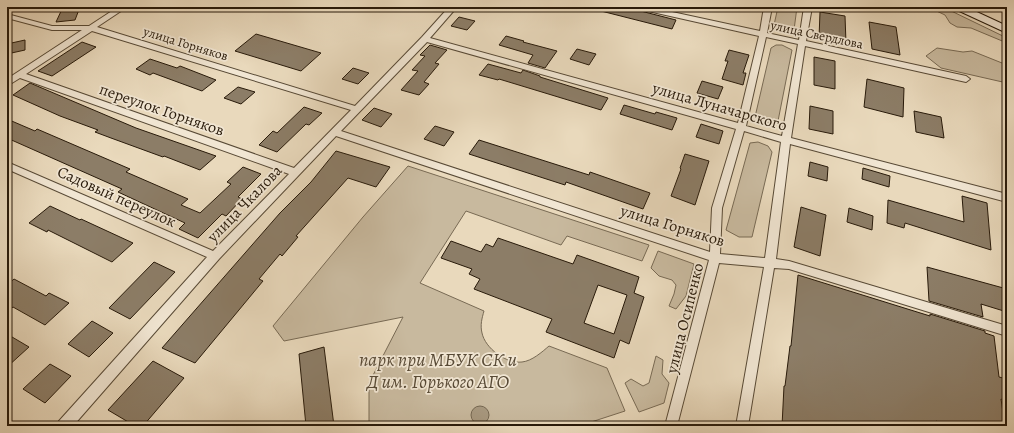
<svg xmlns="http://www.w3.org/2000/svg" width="1014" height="433" font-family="Alegreya,serif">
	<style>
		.green { fill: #c8b99e; stroke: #786a54 }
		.water { fill: #a7987f; stroke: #746650 }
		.building { fill: #8c7d67; stroke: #281a0a; fill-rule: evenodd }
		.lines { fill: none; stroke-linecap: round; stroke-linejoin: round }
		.street-casing { stroke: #584a36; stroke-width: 2 }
		.secondary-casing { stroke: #281a0a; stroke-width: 2 }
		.street { fill: #f1e6d3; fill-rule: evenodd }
		.secondary { fill: #f1e6d3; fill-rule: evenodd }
		.labels { text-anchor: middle; stroke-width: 3.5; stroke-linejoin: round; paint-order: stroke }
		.far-street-label { font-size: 13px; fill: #281a0a; stroke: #f1e6d3 }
		.street-label { font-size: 16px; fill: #281a0a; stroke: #f1e6d3 }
		.near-park-label { font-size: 19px; font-style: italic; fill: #584a36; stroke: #f1e6d3 }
	</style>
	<rect width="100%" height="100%" fill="#e9d9bc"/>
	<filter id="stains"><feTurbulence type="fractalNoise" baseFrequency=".005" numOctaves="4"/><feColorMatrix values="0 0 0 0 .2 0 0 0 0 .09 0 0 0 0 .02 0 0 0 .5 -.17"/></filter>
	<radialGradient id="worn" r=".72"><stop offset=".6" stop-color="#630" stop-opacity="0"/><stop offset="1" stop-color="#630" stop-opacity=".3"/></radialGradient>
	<path class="green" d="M778 7H797L794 30 781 29 774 25Z
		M928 7H943L1007 38V43L971 28 957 27 950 23 945 15Z
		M776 45H782L792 50 778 121 764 123 755 117 771 48Z
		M937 48 963 52 972 51 1007 65V83L941 68 926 56Z
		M758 142 768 146 772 152 752 237H739L726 230 750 143Z
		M408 166 649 245 642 261 567 236 561 245 466 211 420 283 484 311C482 318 480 325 482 333 485 348 506 364 522 362 532 361 542 352 549 346L607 368 625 411 579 426H369V383L403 317 284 341 273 326 363 217Z
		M658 251 694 264 686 296 676 309 669 306 674 294 676 285 672 280 659 276 651 268Z
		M656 356 663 360 662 374 669 383 664 403 639 412 625 383 631 379 643 386 649 383Z"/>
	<path class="water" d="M471 415a9 9 0 1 1 18 0a9 9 0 1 1-18 0Z"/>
	<path class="building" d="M63 7H80L75 20 56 22Z
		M602 7H625L676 20 672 29 601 11Z
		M820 12 845 16 846 43 819 38Z
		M459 17 475 21 467 30 451 26Z
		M869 22 896 27 900 55 872 49Z
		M256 34 321 53 301 71 235 51Z
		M506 36 524 41 523 42 557 51 545 68 528 63 533 55 499 45Z
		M25 40V50L7 54V44Z
		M82 42 96 47 52 76 38 71Z
		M430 45 447 50 435 63 439 64 424 82 429 84 419 95 401 90 418 71 412 70 425 56 420 55Z
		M577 49 596 54 589 65 570 59Z
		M729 50 749 55 743 73H746L743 85 722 79 728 61H725Z
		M814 57 835 61V89L814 85Z
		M150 59 177 68 180 66 216 80 202 91 153 73 150 75 136 69Z
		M488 64 521 73 523 70 540 76V77L608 98 601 110 499 79 498 80 479 75Z
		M353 68 369 73 358 84 342 79Z
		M867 79 904 88 903 117 864 107Z
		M702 81 723 87 718 99 697 93Z
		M30 83 136 128 216 156 200 170 164 156 163 157 111 138 95 132 98 130 60 116 13 95Z
		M238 87 255 92 241 104 224 98Z
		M624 105 655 114 656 112 677 118 672 130 620 114Z
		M810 106 833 111V134L809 129Z
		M304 107 322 113 309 125 306 124 277 152 259 145 273 131 277 133Z
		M374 108 392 114 381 127 362 120Z
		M914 111 941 117 944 138 916 132Z
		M7 119 35 131 37 129 130 169 126 172 188 199 181 205 200 213 231 184 227 182 243 167 261 174 238 197 242 199 226 216 222 214 198 238 179 229 185 223 118 192 122 189 7 138Z
		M701 124 723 131 719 144 696 137Z
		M435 126 454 132 444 146 424 139Z
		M479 140 589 175 590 172 650 193 643 209 566 182 565 185 469 154Z
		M336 151 390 167 376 187 348 178 296 236 298 237 282 256 280 254 259 279 263 281 195 363 162 348 280 213 311 182Z
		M685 154 709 161 695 205 671 196 681 169 680 168Z
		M810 162 828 167 827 181 808 176Z
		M863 168 890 176 889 187 862 179Z
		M962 196 987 203 991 250 905 223 904 228 887 223 888 200 964 222Z
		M50 206 80 220 81 219 133 243 112 262 48 230 47 232 29 223Z
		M801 207 826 215 820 256 794 247Z
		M849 208 873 216 872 230 847 222Z
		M498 238 573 264 577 255 639 277 634 293 644 297 629 344 620 340 614 358 546 332 552 319 474 289 480 279 469 274 472 269 441 258 451 241 481 252 486 244 493 247ZM598 285 627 295 614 334 584 323Z
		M154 262 175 272 130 319 109 308Z
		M927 267 1007 289V312L981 304 983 317 929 301Z
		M798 275 930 316V314L985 331V333L994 336 999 377 1003 378 1006 401 1001 399 1005 426H951L936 421 935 426H782L784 386H785L790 346H791Z
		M14 279 46 296 49 293 69 303 45 325 13 307 7 312V285Z
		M92 321 113 333 89 357 68 344Z
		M7 334 29 347 7 367Z
		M324 347 334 426H306L299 354Z
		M153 361 184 378 143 426H135L108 410Z
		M50 364 71 376 45 403 23 389Z"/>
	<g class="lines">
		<defs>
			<path id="street" d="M118 7H127L97 27 355 106 422 37 449 7H457L430 38 738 123 759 36 639 9 635 7H649L760 31 764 7H772L767 33 799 40 804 7H812L806 41 966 76 970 79 966 82 805 46 791 138 1007 194V202L790 144 776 259 789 261 1007 326V336L789 269 774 268 748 426H736L764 267 719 263 677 426H665L709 260 336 136 219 259 73 426H58L59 421 207 257 7 169V162L213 251 289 174 20 78 7 86V79L82 30H52L7 18V14L52 26H89ZM92 31 351 110 294 168 26 74ZM766 37 798 44 782 136 746 126ZM427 42 736 129 712 208 710 252 341 131ZM744 131 781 142 765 258 720 254 722 208Z"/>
			<path id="secondary" d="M953 7H966L1007 26V33L955 9Z"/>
		</defs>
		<use href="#street" class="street-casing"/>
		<use href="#secondary" class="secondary-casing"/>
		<use href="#street" class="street"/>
		<use href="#secondary" class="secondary"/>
	</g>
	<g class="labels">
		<g class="far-street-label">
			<text transform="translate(817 34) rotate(12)" y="5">улица Свердлова</text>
			<text transform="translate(186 43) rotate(17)" y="5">улица Горняков</text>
		</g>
		<g class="street-label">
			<text transform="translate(720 106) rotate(16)" y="6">улица Луначарского</text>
			<text transform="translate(162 109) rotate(19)" y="6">переулок Горняков</text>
			<text transform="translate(117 196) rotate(24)" y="6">Садовый переулок</text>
			<text transform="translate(244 203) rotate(-46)" y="6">улица Чкалова</text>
			<text transform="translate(673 225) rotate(17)" y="6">улица Горняков</text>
			<text transform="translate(684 318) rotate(-76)" y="6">улица Осипенко</text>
		</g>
		<g class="near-park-label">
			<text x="438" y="366">парк при МБУК СК и<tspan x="438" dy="22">Д им. Горького АГО</tspan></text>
		</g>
	</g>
	<rect width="1014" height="433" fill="none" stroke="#e9d9bc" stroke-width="24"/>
	<rect x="8" y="8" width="998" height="417" fill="none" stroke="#281a0a" stroke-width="2"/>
	<rect x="12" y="12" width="990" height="409" fill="none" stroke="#281a0a"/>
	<rect width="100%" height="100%" filter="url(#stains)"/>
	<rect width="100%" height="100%" fill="url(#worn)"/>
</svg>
